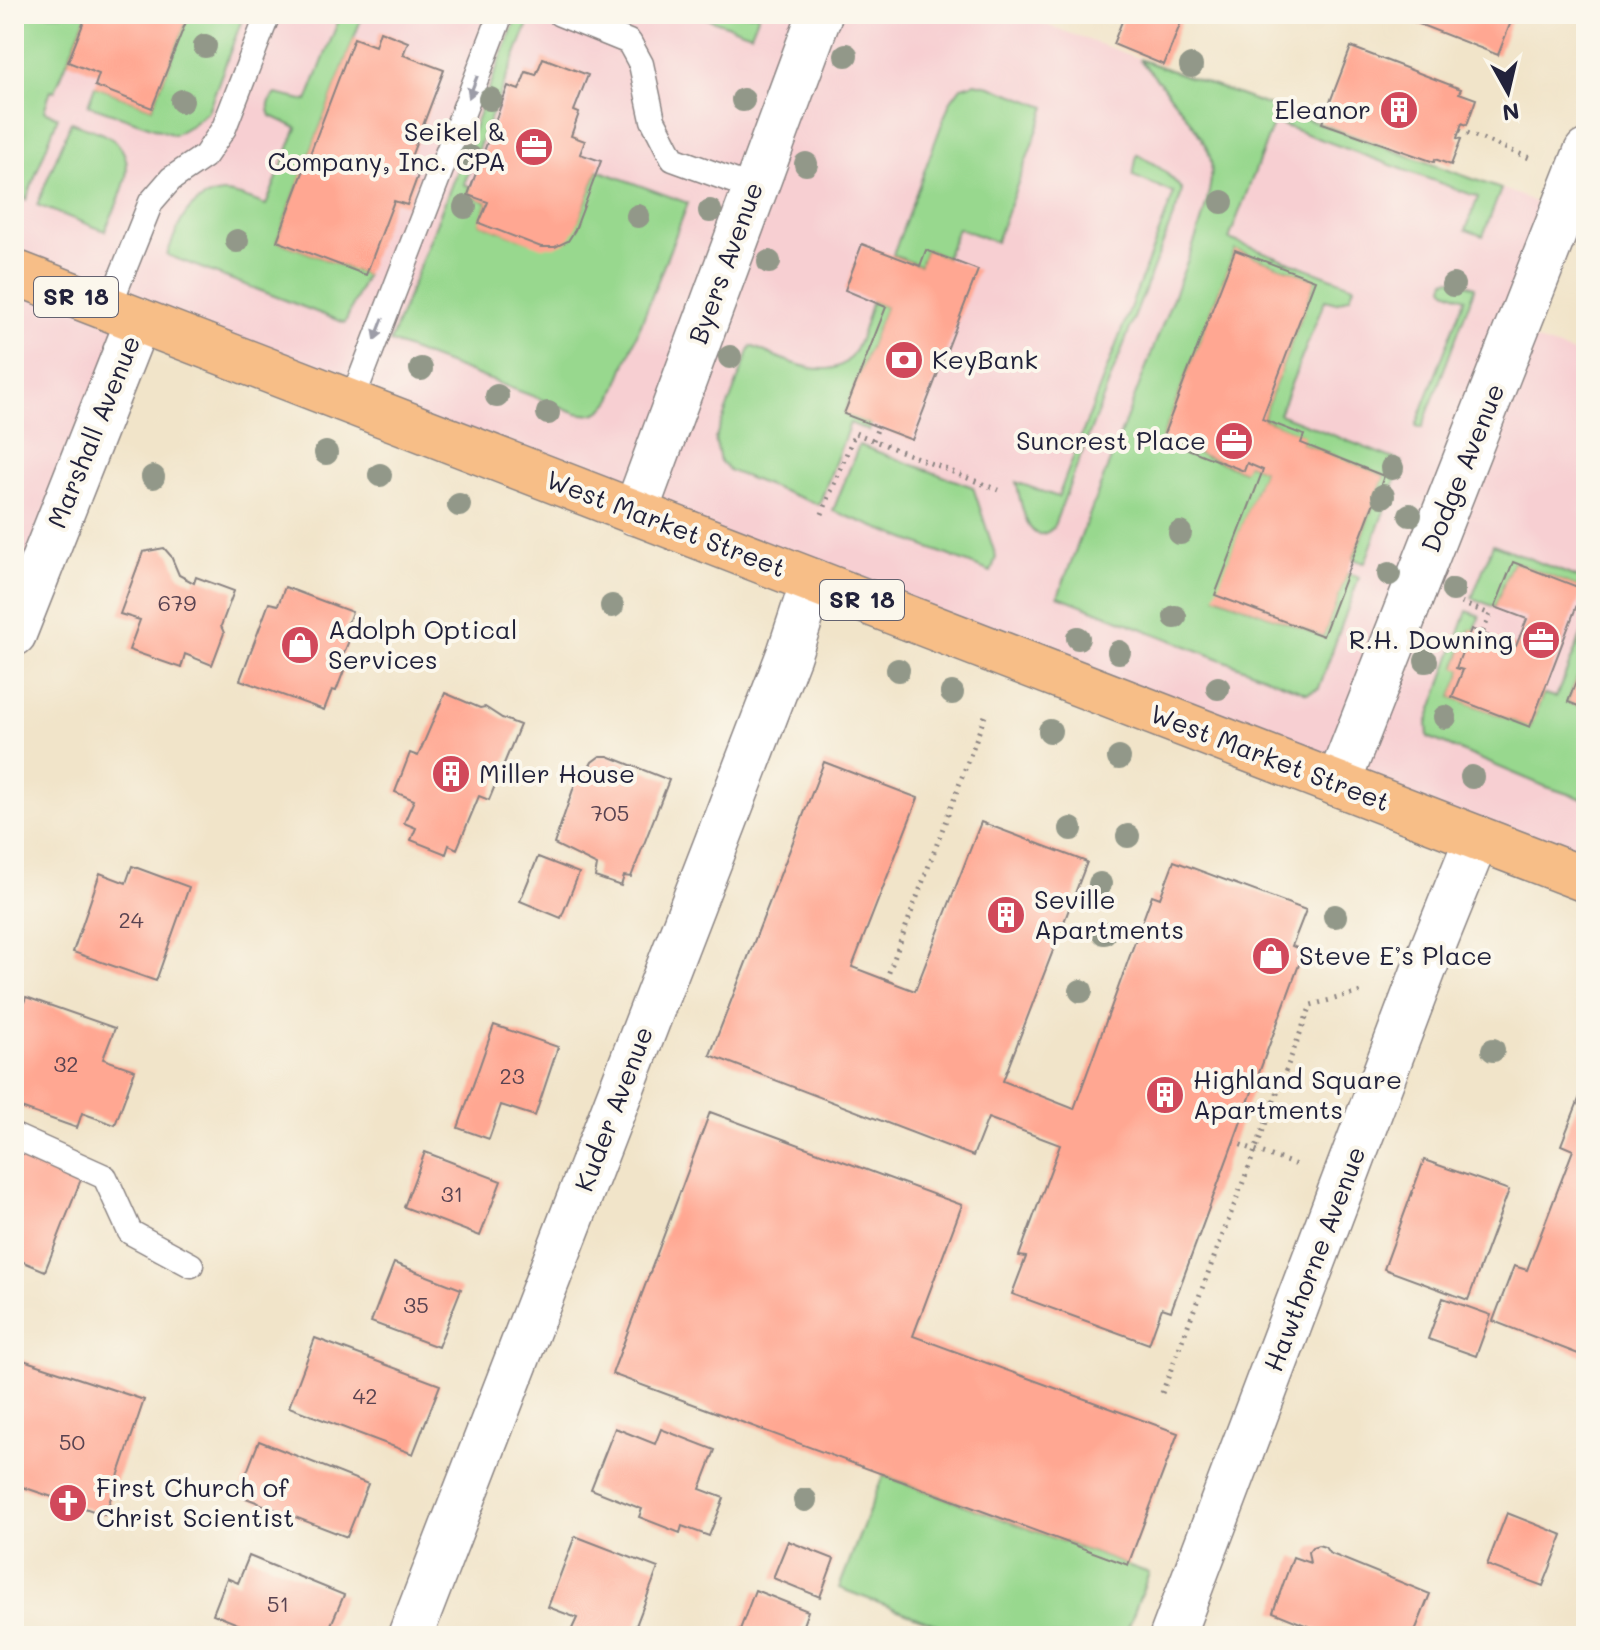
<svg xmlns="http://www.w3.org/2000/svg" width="1600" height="1650" font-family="Mali,sans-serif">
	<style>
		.built { fill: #f7cfd2 }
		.green { fill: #98d88e; stroke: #5d7d64; stroke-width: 2 }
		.building { fill: #ffa792 }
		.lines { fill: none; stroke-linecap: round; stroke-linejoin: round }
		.service-casing { stroke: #8a8382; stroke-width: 27 }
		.minor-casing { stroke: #8a8382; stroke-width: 47 }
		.primary-casing { stroke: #8a8382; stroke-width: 47 }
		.path { stroke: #8a8382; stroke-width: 5; stroke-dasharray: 2 6; stroke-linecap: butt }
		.service { stroke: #fff; stroke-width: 24 }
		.minor { stroke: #fff; stroke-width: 44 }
		.primary { stroke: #f7be87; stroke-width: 44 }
		.tree { fill: #929889 }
		.oneway { fill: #9c9ca7 }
		.labels { text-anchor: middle; stroke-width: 8; stroke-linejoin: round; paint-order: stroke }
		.number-label { font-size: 22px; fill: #594351 }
		.shield { fill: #fbf7ec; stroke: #636270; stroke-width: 2 }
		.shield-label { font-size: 24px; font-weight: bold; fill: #22223b }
		.poi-label { font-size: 26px; fill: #22223b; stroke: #fbf7ec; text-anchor: start }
		.street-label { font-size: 26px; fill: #22223b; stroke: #fbf7ec }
	</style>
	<rect width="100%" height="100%" fill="#fbf7ec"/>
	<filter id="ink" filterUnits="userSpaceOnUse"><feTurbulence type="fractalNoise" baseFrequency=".0125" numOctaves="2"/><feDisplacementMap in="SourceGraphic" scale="16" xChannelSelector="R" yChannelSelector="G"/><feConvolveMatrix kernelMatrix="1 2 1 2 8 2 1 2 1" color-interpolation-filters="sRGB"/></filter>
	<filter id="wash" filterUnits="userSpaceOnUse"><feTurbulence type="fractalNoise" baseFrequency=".006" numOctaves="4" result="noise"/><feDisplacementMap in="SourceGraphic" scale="32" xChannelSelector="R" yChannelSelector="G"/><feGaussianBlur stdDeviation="1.8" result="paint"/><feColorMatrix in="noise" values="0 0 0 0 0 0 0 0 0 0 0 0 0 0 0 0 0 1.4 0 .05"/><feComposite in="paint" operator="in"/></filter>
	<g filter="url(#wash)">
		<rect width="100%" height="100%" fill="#f1e4c9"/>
		<path class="built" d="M14 14H1016L1514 193 1562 214 1517 334 1586 357V880L14 272Z
			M14 278 130 322 14 621Z"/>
		<path class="green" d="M24 14H87L55 91 51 90 44 111 58 117 26 200 14 195V41Z
			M189 14H244L208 111 193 124 174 135 88 105 95 86 152 108Z
			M341 14H363L277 241 366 275 345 323 167 255C178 226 186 197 223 193 235 192 254 201 266 205L297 128 271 116C267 106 268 102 276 94L307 101Z
			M518 14H532L464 184 471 187 468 195 488 202 480 223C571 258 563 260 598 170L688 203 612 399C602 413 594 417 577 413L390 342Z
			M695 14H759L751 34Z
			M1139 59 1501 189 1483 236 1466 230 1478 197 1274 122 1229 239 1354 286 1350 297 1336 303 1325 300 1279 414 1402 462 1365 563 1353 559 1384 476 1301 443 1303 435 1262 419 1315 280 1235 250 1162 439 1243 471 1247 463 1263 470 1216 596 1323 636 1347 573 1359 577 1319 688 1307 693 1058 596C1094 503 1129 411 1165 318 1179 281 1216 199 1211 162 1209 138 1156 78 1139 59Z
			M975 83 990 86 1046 107 996 242 958 228 946 257 926 250 920 266 893 255 950 102 961 87Z
			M71 122C84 127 101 131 112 139 144 162 116 203 105 231L37 205Z
			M1137 154C1154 163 1171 175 1182 190L1180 199 1053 528C1026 552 1021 499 1016 482L1058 497 1174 193 1133 176Z
			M1452 279 1475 287 1422 428 1416 426 1465 298 1446 290 1444 286 1446 280Z
			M872 301 886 307 844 414 871 424 869 431 850 423 819 505 730 471 720 461 715 439 751 346C777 356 831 387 852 355 862 341 866 318 872 301Z
			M859 445 973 487 996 557 991 572 833 511Z
			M1493 544 1586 581 1583 589 1513 562 1495 607 1472 598Z
			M1467 611 1480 616 1474 631 1470 630 1456 667 1463 670 1452 697 1530 727 1543 694 1556 697 1586 624V655L1568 702 1586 709V800L1544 786 1428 737 1427 723Z
			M883 1475 1149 1573 1125 1636H967L839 1588Z"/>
		<g id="blocks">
			<path class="building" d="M87 14H189L152 108 95 86 99 74 68 62Z
				M1125 14H1176L1183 17 1164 65 1113 44Z
				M1413 14H1514L1498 55 1411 21Z
				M380 31 408 42 403 55 444 70 406 170 418 175 407 205 394 201 366 275 277 241 354 38 375 46Z
				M1351 47 1461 89 1459 93 1476 99 1467 125 1462 123 1457 138 1461 139 1451 165 1435 159 1434 162 1322 123Z
				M543 58 588 75 574 111 579 113 571 136 585 141 580 154 601 161 575 230 568 241 555 247H541L479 223 488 202 468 195 508 86 519 90 526 72 536 75Z
				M862 244 920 266 926 250 978 270 912 440 844 414 886 307 845 290Z
				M1235 250 1315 280 1262 419 1304 435 1301 443 1384 476 1323 636 1215 595 1263 470 1247 463 1244 471 1162 439Z
				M164 548 171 556 179 575 194 583 196 577 234 591 221 626 224 633 212 665 185 654 181 668 129 650 140 620 120 614 143 552Z
				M1513 562 1583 589 1530 727 1452 697 1463 670 1456 668 1471 629 1516 646 1527 619 1495 607Z
				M285 587 352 612 345 630 352 633 342 658 348 660 336 691 332 690 324 710 240 680 269 603 278 605Z
				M1586 656V709L1568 702Z
				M445 693 480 708 485 707 502 718 520 725 489 800 479 796 457 849 449 845 446 854 411 840 416 828 404 823 414 800 395 792 410 753 418 756Z
				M600 756H608L669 780 631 877 624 876 621 886 595 877 597 865 554 844 576 781 581 782 592 762Z
				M824 762 918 798 852 967 886 980 915 991 981 822 1087 862 1003 1081 1074 1109 1152 895 1160 898 1174 861 1306 910 1292 946 1304 951 1171 1311 1162 1308 1149 1344 1012 1294 1026 1257 1019 1256 1060 1145 988 1118 973 1156 710 1055Z
				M538 857 579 873 561 918 520 901Z
				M132 866 189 887 156 981 73 952 100 873 126 883Z
				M26 997 115 1028 103 1059 135 1070 115 1125 82 1113 77 1128 21 1108 19 1113 14 1112V1030Z
				M494 1025 558 1047 535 1116 501 1105 489 1139 458 1128Z
				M1586 1081V1357L1493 1321 1514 1266 1527 1270 1573 1150 1561 1145Z
				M710 1112 962 1205 913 1336 1178 1433 1128 1565 612 1374Z
				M14 1146 83 1174 45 1271 14 1258Z
				M425 1152 501 1181 480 1236 404 1207Z
				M1424 1160 1509 1190 1468 1300 1384 1269Z
				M394 1263 461 1289 438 1347 371 1322Z
				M1443 1298 1491 1315 1476 1356 1428 1339Z
				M315 1338 440 1385 413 1454 289 1407Z
				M14 1357 144 1400 105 1515 14 1484Z
				M615 1428 655 1444 661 1429 715 1450 700 1489 724 1498 709 1536 682 1526 680 1533 639 1517 642 1509 591 1489Z
				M259 1441 368 1484 347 1537 238 1495Z
				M1507 1513 1563 1535 1543 1586 1487 1565Z
				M575 1536 658 1568 632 1636H585L571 1631 577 1618 548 1607Z
				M788 1541 834 1559 820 1597 773 1578Z
				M1318 1545 1325 1547 1329 1553 1430 1594 1413 1636H1323L1320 1631 1273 1612 1293 1557 1310 1563 1308 1552 1312 1547Z
				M249 1556 344 1595 326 1636H267L213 1614 227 1578 238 1583Z
				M755 1590 808 1611 799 1636 738 1635Z"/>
		</g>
	</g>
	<g filter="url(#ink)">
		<use href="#blocks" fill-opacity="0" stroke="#8a8382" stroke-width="2"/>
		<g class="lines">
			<defs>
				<path id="service" d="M560 14 629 42 641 64 653 120 673 159 753 188
					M108 309 151 202 171 179 205 156 224 128 268 14
					M351 403 501 14
					M14 1136 105 1177 130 1232 191 1265"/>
				<path id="minor" d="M635 513 820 14
					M14 634 138 320
					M1338 784 1586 152
					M410 1636 715 847 789 654 813 581
					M1172 1636 1424 969 1477 838"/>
				<path id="primary" d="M14 272 1586 880"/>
			</defs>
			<use href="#service" class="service-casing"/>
			<use href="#minor" class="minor-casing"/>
			<use href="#primary" class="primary-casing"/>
			<path class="path" d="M1460 130 1532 159
				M873 440 878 427
				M822 514 855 433 998 490
				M1461 603 1490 614 1482 634
				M886 980 986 713
				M1233 1142 1299 1166
				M1162 1393 1311 1005 1365 991"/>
			<use href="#service" class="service"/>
			<use href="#minor" class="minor"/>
			<use href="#primary" class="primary"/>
		</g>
		<g class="tree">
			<circle cx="205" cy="46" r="12"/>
			<circle cx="846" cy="55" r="12"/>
			<circle cx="1191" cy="66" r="12"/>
			<circle cx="490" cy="99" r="12"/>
			<circle cx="743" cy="100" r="12"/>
			<circle cx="182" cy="101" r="12"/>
			<circle cx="470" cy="157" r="12"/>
			<circle cx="806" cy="164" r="12"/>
			<circle cx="1222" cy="202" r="12"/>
			<circle cx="465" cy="207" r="12"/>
			<circle cx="710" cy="211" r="12"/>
			<circle cx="638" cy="216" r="12"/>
			<circle cx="237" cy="241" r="12"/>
			<circle cx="769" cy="262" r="12"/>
			<circle cx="1453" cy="285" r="12"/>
			<circle cx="730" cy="357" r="12"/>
			<circle cx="421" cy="369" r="12"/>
			<circle cx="497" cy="396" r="12"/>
			<circle cx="548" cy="413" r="12"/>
			<circle cx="326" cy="453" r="12"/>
			<circle cx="1392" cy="468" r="12"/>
			<circle cx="380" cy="475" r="12"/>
			<circle cx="153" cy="477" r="12"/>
			<circle cx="1383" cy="496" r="12"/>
			<circle cx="459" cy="505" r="12"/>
			<circle cx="1410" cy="515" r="12"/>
			<circle cx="1180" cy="533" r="12"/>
			<circle cx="1389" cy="574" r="12"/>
			<circle cx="1453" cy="590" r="12"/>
			<circle cx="612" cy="606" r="12"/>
			<circle cx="1175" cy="617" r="12"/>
			<circle cx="1078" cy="638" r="12"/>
			<circle cx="1119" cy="652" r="12"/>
			<circle cx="1426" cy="661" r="12"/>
			<circle cx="898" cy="670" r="12"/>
			<circle cx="1218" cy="688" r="12"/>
			<circle cx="952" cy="693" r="12"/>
			<circle cx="1445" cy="717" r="12"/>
			<circle cx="1050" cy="731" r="12"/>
			<circle cx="1119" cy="758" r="12"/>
			<circle cx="1472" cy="777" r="12"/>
			<circle cx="1071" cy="829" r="12"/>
			<circle cx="1128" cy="836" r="12"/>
			<circle cx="1100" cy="884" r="12"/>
			<circle cx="1335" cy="916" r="12"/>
			<circle cx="1104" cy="933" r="12"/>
			<circle cx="1081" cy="991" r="12"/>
			<circle cx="1493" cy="1050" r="12"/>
			<circle cx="805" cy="1500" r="12"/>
		</g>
		<defs><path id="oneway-solid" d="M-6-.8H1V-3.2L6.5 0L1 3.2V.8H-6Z" transform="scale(2)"/></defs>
		<g class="oneway">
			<use href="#oneway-solid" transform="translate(473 87) rotate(111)"/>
			<use href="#oneway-solid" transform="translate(379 329) rotate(111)"/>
		</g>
	</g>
	<defs>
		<symbol id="building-disc" viewBox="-11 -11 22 22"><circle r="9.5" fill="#d1495b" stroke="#fbf7ec"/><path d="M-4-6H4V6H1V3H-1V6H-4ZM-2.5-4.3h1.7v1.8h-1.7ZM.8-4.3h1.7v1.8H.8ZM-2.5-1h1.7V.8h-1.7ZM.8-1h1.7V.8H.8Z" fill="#fff"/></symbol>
		<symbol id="office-disc" viewBox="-11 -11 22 22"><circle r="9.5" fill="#d1495b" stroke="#fbf7ec"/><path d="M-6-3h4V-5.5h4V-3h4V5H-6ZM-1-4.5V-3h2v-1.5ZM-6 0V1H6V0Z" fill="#fff"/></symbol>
		<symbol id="bank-disc" viewBox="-11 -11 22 22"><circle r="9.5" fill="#d1495b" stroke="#fbf7ec"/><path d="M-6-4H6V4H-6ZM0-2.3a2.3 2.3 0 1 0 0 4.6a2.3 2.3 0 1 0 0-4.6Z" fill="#fff"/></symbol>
		<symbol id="shop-disc" viewBox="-11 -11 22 22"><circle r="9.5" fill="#d1495b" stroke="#fbf7ec"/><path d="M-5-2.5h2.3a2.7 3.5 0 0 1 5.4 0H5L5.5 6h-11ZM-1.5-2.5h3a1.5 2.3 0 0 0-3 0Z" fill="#fff"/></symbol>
		<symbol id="church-disc" viewBox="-11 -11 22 22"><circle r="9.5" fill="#d1495b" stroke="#fbf7ec"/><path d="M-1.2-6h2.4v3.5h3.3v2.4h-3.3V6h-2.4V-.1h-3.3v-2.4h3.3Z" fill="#fff"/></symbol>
	</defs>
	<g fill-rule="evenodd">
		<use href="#building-disc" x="1377" y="88" width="44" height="44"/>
		<use href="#office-disc" x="512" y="125" width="44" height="44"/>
		<use href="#bank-disc" x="882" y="338" width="44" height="44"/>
		<use href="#office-disc" x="1212" y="419" width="44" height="44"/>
		<use href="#office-disc" x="1519" y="618" width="44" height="44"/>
		<use href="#shop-disc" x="278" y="623" width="44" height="44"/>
		<use href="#building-disc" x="429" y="752" width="44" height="44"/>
		<use href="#building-disc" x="984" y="893" width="44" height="44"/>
		<use href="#shop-disc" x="1249" y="934" width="44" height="44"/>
		<use href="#building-disc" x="1143" y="1073" width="44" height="44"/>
		<use href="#church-disc" x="46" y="1481" width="44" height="44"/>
	</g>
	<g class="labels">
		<g class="number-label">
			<text x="177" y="611">679</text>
			<text x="610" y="821">705</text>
			<text x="131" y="928">24</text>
			<text x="66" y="1072">32</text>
			<text x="512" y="1084">23</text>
			<text x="452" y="1202">31</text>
			<text x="416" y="1313">35</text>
			<text x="365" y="1404">42</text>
			<text x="72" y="1450">50</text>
			<text x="278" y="1612">51</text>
		</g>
		<g class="shield">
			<rect x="34" y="277" width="84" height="40" rx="6"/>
			<rect x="820" y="580" width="84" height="40" rx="6"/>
		</g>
		<g class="shield-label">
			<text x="76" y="305">SR 18</text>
			<text x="862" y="608">SR 18</text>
		</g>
		<g class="poi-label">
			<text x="1371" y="119" text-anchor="end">Eleanor</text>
			<text x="506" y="141" text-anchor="end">Seikel &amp;<tspan x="506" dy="30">Company, Inc. CPA</tspan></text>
			<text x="932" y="369">KeyBank</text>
			<text x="1206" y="450" text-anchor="end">Suncrest Place</text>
			<text x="328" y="639">Adolph Optical<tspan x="328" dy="30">Services</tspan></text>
			<text x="1513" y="649" text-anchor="end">R.H. Downing</text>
			<text x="479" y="783">Miller House</text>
			<text x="1034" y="909">Seville<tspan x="1034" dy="30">Apartments</tspan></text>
			<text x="1299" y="965">Steve E’s Place</text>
			<text x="1193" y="1089">Highland Square<tspan x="1193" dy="30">Apartments</tspan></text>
			<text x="96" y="1497">First Church of<tspan x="96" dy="30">Christ Scientist</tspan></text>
		</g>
		<g class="street-label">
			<text transform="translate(726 263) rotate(-70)" y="9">Byers Avenue</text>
			<text transform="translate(94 432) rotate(-68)" y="9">Marshall Avenue</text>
			<text transform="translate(1463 468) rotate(-68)" y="9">Dodge Avenue</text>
			<text transform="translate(666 524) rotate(21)" y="9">West Market Street</text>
			<text transform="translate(1270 758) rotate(21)" y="9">West Market Street</text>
			<text transform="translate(614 1109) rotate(-69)" y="9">Kuder Avenue</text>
			<text transform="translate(1315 1259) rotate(-69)" y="9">Hawthorne Avenue</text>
		</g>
	</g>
	<rect width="1600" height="1650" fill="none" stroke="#fbf7ec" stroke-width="48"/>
	<g transform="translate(1508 92) rotate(172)" stroke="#fbf7ec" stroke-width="6" paint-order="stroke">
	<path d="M0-6L14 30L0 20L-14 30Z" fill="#22223b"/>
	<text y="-12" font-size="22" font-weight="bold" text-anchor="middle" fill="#22223b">N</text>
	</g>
</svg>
